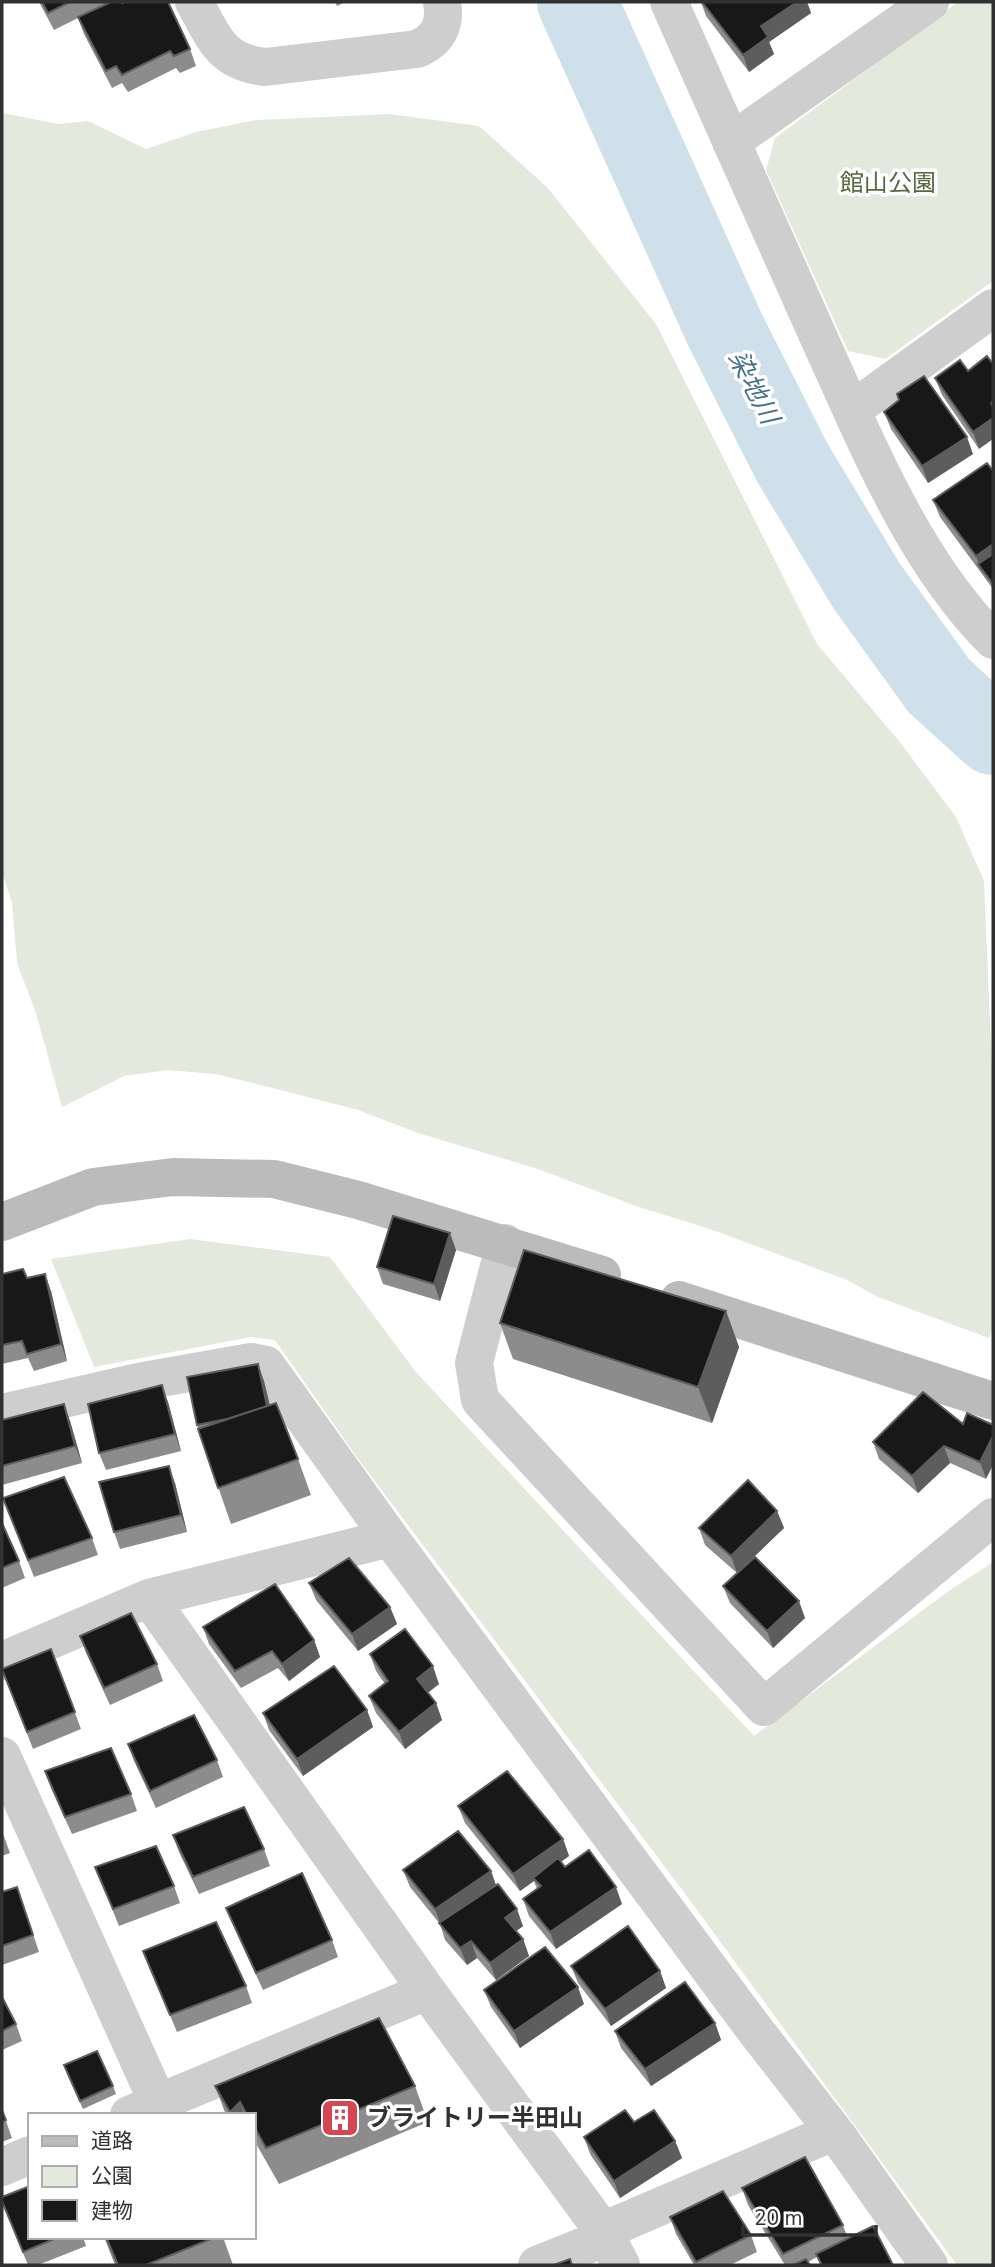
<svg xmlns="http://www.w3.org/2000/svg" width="995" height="2267" font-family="'Nunito Sans','Noto Sans JP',sans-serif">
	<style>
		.green { fill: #e4e9de }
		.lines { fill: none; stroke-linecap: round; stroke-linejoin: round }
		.river { stroke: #cfe0ea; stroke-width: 80 }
		.street { stroke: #cecece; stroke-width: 38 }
		.secondary { stroke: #bbb; stroke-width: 38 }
		.wall { fill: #8c8c8c }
		.shaded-wall { fill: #5d5d5d }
		.building { fill: #181818; stroke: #5d5d5d; stroke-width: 2 }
		.labels { text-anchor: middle; stroke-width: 7; stroke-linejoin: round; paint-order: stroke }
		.park-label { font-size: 24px; fill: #546842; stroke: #fff }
		.poi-label { font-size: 24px; font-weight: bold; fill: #313131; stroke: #fff; text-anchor: start }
		.water-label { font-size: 26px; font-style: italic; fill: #46718b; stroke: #fff }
	</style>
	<rect width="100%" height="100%" fill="#fff"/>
	<path class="green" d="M958 2H993V281L885 359 848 351 766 170 775 138Z
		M2 113 58 124 88 121 146 149 196 132 256 120 389 114 479 126 547 187 656 324 817 644 899 741 956 817 984 881 993 1092V1328L989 1338 878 1297 847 1280 713 1230 636 1206 538 1169 418 1133 358 1110 261 1085 215 1074 168 1070 124 1076 62 1107 36 1013 17 963 12 902 2 873Z
		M190 1239 330 1257 416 1372 754 1736 950 1590 993 1562V2265H957L686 1895 356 1456 275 1340 251 1337 94 1367 51 1259Z"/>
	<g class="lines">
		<path class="river" d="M577 2 726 332 792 462 866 585 939 686 993 735"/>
		<path class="street" d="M194 2C214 37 220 62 265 67L417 49C438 40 446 25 442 2
			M669 2C720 117 771 232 823 347 869 448 914 560 993 640
			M731 142 930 2
			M852 410 993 308
			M505 1243 474 1363 480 1400 764 1707 993 1517
			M2 1413 138 1382 251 1362 266 1365 390 1538
			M2 1661 149 1598
			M2 1756 158 2103
			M129 2115 427 1991
			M2 2167 30 2155
			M603 2231 833 2132
			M537 2265 607 2237
			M621 2265 603 2231 427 1991 149 1598 390 1538 752 2026 839 2138 929 2265"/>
		<path class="secondary" d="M2 1222 93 1187 173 1177 274 1179 358 1200 602 1275
			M679 1300 993 1401"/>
	</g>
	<path class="wall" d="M39 2H109L89 12 122 3 190 49 196 66 180 73 176 68 128 92 122 83 112 88 84 34 78 18 54 30Z
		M335 2H345L337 6Z
		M701 2H807L811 13 769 42 774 54 749 72 706 16Z
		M960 360 979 449 942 395 935 378Z
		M884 412 973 454 928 483 891 429Z
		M993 471V589L940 517 933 500Z
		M456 1250 440 1301 383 1284 377 1267Z
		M2 1274 27 1278 51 1291 67 1361 34 1371 28 1358 2 1364Z
		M726 1311 739 1347 712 1423 513 1359 500 1323Z
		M187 1377 264 1381 270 1405 298 1459 311 1495 231 1524 198 1429Z
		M168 1402 181 1451 106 1470 99 1453Z
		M64 1404 70 1421 82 1463 2 1485V1420Z
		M967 1413 986 1479 950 1463 918 1493 879 1459 873 1442 963 1424Z
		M175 1483 187 1532 120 1549 114 1532Z
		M3 1498 92 1538 98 1555 34 1577Z
		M777 1511 784 1528 737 1573 705 1545 699 1528Z
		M2 1523 19 1561 25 1578 2 1588Z
		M309 1583 390 1607 397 1624 358 1651 316 1600Z
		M723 1586 805 1618 773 1648 730 1603Z
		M203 1627 314 1640 320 1657 289 1681 278 1668 241 1688 209 1644Z
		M80 1636 157 1664 163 1681 110 1705 86 1653Z
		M51 1649 81 1729 33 1749 2 1669Z
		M370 1654 439 1684 428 1693 436 1703 442 1720 405 1749 376 1713 369 1696 385 1684 376 1671Z
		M367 1710 373 1727 303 1776 269 1730 263 1713Z
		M128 1744 217 1760 223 1777 156 1808 134 1761Z
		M45 1771 131 1794 137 1811 72 1834 51 1788Z
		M458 1806 563 1839 569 1856 561 1862 565 1867 622 1904 556 1949 529 1916 523 1899 537 1889 534 1881 520 1891 465 1823Z
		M2 1831 10 1853 2 1856Z
		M173 1835 264 1849 270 1866 199 1894 179 1852Z
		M95 1867 174 1886 180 1903 119 1926Z
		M403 1870 491 1871 496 1886 523 1926 516 1931 523 1939 529 1956 496 1980 477 1958 467 1965 445 1940 440 1924 410 1887Z
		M2 1892 23 1904 39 1952 2 1965Z
		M226 1908 332 1940 338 1957 263 1990 233 1925Z
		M143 1951 246 1986 252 2003 177 2032Z
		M571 1966 660 1971 666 1988 611 2026 578 1983Z
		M484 1990 584 2004 520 2048 491 2007Z
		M2 1997 16 2024 22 2041 2 2050Z
		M715 2023 721 2040 651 2086 621 2048 615 2031Z
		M67 2074 113 2086 116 2094 83 2109Z
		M215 2086H415L428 2122 279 2184 254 2140V2115H226Z
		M2 2110 12 2138 2 2142Z
		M634 2122 675 2141 682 2158 620 2198 590 2154 584 2137Z
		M742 2188 843 2225 848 2239 893 2265H820L817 2257 808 2262 810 2265H785L748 2205Z
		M2 2202 30 2237H83L86 2246 38 2265H28Z
		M670 2217 751 2235 757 2252 730 2265H694L676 2234Z
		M104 2237H223L233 2265H115Z"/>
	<path class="shaded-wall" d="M797 2H807L811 13 769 42 774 54 749 72 743 55 761 26Z
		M993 418V439L979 449 973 432Z
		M967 437 973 454 928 483 922 466Z
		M993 544V565L978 564 982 573 976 556Z
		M450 1233 456 1250 440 1301 434 1284Z
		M45 1274 51 1291 67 1361 61 1344Z
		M726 1311 739 1347 712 1423 698 1387Z
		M258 1364 264 1381 275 1428 268 1411Z
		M162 1385 168 1402 181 1451 175 1434Z
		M64 1404 70 1421 82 1463 75 1446Z
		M993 1436V1465L986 1479 980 1462Z
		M944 1446 950 1463 918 1493 912 1476Z
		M169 1466 175 1483 187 1532 181 1515Z
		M777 1511 784 1528 737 1573 731 1556Z
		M799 1601 805 1618 773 1648 767 1631Z
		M390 1607 397 1624 358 1651 352 1634Z
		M314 1640 320 1657 289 1681 282 1664Z
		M433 1666 439 1684 423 1696 417 1679Z
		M436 1703 442 1720 405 1749 399 1732Z
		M367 1710 373 1727 303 1776 297 1759Z
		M563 1839 569 1856 535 1880 533 1878 534 1881 520 1891 513 1874Z
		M491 1871 497 1888 441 1926 435 1909Z
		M616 1887 622 1904 556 1949 550 1932Z
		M517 1909 523 1926 511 1935 505 1918Z
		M523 1939 529 1956 496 1980 490 1963Z
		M471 1941 477 1958 467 1965 460 1948Z
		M660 1971 666 1988 611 2026 605 2009Z
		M578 1987 584 2004 520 2048 514 2031Z
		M715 2023 721 2040 651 2086 645 2069Z
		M240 2102 244 2115H231L230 2112Z
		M675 2141 682 2158 620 2198 614 2181Z"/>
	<path class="building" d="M42 2H70L48 13Z
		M111 2H121L122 3 125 2H168L190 49 174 56 170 51 122 75 116 66 106 71 78 17Z
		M702 2H797L761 26 768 37 743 55Z
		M987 356 993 364V401L991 403 993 407V418L973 432 935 378 960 360 968 371Z
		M924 376 967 437 922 466 884 412 899 400 897 394Z
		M987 463 993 471V544L976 556 933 500Z
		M993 554V584L978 564Z
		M393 1216 450 1233 434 1284 377 1267Z
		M524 1250 726 1311 698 1387 500 1323Z
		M23 1269 27 1278 45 1274 61 1344 27 1354 22 1341 2 1345V1274Z
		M258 1364 267 1406 227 1419 197 1425 187 1377Z
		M162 1385 175 1434 99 1453 88 1404Z
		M923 1392 963 1424 967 1413 993 1425V1436L980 1462 944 1446 912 1476 873 1442Z
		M276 1403 298 1459 218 1488 198 1429Z
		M64 1404 75 1446 2 1466V1420Z
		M169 1466 181 1515 114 1532 99 1482Z
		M64 1477 92 1538 28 1560 3 1498Z
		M748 1480 777 1511 731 1556 699 1528Z
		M2 1523 19 1561 2 1568Z
		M755 1557 799 1601 767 1631 723 1586Z
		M349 1558 390 1607 352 1634 309 1583Z
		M275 1584 314 1640 282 1664 272 1651 235 1671 203 1627Z
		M131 1613 157 1664 104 1688 80 1636Z
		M405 1629 433 1666 417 1679 436 1703 399 1732 369 1696 388 1681 370 1654Z
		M51 1649 75 1712 27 1732 2 1669Z
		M334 1666 367 1710 297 1759 263 1713Z
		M194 1715 217 1760 150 1791 128 1744Z
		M111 1748 131 1794 65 1817 45 1771Z
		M507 1771 563 1839 513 1874 458 1806Z
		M244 1807 264 1849 193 1877 173 1835Z
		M458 1831 491 1871 435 1909 403 1870Z
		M156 1846 174 1886 113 1909 95 1867Z
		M589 1850 616 1887 550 1932 523 1899 541 1886 533 1878 558 1858 565 1867Z
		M302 1873 332 1940 256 1973 226 1908Z
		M498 1884 517 1909 505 1918 523 1939 490 1963 471 1941 460 1948 439 1923Z
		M17 1887 33 1935 2 1946V1892Z
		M216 1922 246 1986 170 2015 143 1951Z
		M628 1926 660 1971 605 2009 571 1966Z
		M545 1947 578 1987 514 2031 484 1990Z
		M685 1982 715 2023 645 2069 615 2031Z
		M2 1997 16 2024 2 2031Z
		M379 2018 415 2086 266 2148 254 2126V2115H247L240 2102 230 2112 215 2086Z
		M97 2051 113 2086 80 2101 64 2065Z
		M2 2110 6 2120 2 2122Z
		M625 2110 634 2122 654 2110 675 2141 614 2181 584 2137Z
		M805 2157 843 2225 783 2254 742 2188Z
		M30 2186V2237H59L23 2252 2 2201V2197Z
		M723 2191 751 2235 696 2262 670 2217Z
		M873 2226 893 2265H822L816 2254Z
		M106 2237H216L146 2265H118Z
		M570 2259 572 2265H554Z
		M806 2259 810 2265H793Z"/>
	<defs>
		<symbol id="building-square" viewBox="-11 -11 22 22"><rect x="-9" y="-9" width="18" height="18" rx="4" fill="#d44652" stroke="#fff"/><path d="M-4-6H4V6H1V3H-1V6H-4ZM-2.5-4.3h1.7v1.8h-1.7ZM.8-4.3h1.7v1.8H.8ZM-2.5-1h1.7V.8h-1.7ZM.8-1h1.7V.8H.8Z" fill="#fff"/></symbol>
	</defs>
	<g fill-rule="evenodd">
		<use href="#building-square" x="318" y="2096" width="44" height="44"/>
	</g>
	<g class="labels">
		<g class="park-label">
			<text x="888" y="191">館山公園</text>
		</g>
		<g class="poi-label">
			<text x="367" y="2126">ブライトリー半田山</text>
		</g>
		<g class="water-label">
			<text transform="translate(754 387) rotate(63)" y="9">染地川</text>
		</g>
	</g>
	<rect width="995" height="2267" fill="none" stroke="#313131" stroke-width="7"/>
	<rect x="28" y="2113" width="228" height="126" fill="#ffffff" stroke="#adadad" stroke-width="2"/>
	<rect x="42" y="2136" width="35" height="10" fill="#bbbbbb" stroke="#adadad" stroke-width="2"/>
	<text x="91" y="2148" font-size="21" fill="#313131">道路</text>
	<rect x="42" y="2166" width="35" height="21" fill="#e4e9de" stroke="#adadad" stroke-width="2"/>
	<text x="91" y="2183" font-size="21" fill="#313131">公園</text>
	<rect x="42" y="2200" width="35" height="21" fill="#181818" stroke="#adadad" stroke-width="2"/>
	<text x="91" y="2218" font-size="21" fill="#313131">建物</text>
	<path d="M743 2225v10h133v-10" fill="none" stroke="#313131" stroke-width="3.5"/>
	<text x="754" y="2225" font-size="21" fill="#313131" stroke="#ffffff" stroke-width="5" paint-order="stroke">20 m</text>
</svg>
